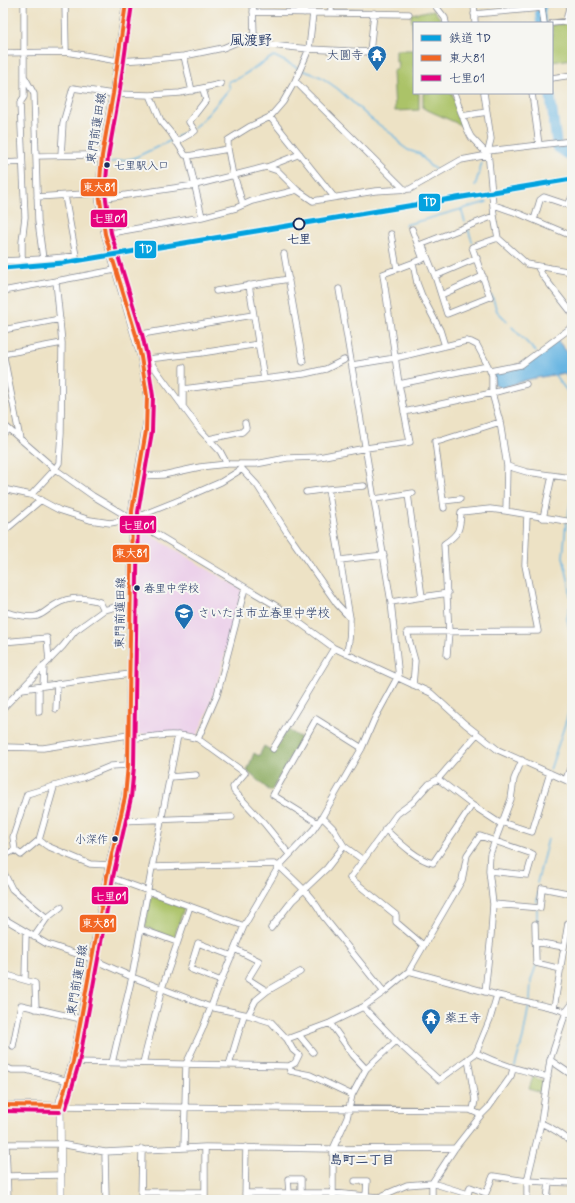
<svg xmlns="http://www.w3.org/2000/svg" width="575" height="1203" font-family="Mynerve,'Klee One',sans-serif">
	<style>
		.built { fill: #ecd1ea }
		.green { fill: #abc368; stroke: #637963 }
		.forest { fill: #88a95c; stroke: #526c5d }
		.water { fill: #68b5e2; stroke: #4272a0 }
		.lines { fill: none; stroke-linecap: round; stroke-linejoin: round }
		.stream { stroke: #68b5e2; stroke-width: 1.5 }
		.river { stroke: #68b5e2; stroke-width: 10 }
		.minor-casing { stroke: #848892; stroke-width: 7 }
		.major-casing { stroke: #848892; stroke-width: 8 }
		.minor { stroke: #fff; stroke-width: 5.5 }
		.major { stroke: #fff; stroke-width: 7 }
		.bus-1-casing { stroke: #f6f6f2; stroke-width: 7 }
		.bus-2-casing { stroke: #f6f6f2; stroke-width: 7 }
		.bus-1 { stroke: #f26522; stroke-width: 4 }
		.bus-2 { stroke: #e5007d; stroke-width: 4 }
		.rail-1-casing { stroke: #f6f6f2; stroke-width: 8 }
		.rail-1 { stroke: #05a2df; stroke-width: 5 }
		.bus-dot { fill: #1b2f5e; stroke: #f6f6f2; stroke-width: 1.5 }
		.stop-dot { fill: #f6f6f2; stroke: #1b2f5e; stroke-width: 2 }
		.labels { text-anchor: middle; stroke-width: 4; stroke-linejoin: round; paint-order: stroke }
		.bus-label { font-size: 11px; fill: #1b2f5e; stroke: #f6f6f2; text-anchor: start }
		.poi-label { font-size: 12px; fill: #1b2f5e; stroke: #f6f6f2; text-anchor: start }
		.street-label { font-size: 12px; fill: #1b2f5e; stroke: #f6f6f2 }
		.stop-label { font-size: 12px; font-weight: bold; fill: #1b2f5e; stroke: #f6f6f2 }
		.neighbourhood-label { font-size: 13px; font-weight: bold; fill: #1b2f5e; stroke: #f6f6f2 }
		.quarter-label { font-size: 14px; font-weight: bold; fill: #1b2f5e; stroke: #f6f6f2 }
		.line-badge { stroke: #f6f6f2; stroke-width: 1.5 }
		.badge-label { font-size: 11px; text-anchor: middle; font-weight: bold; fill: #fff }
	</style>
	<rect width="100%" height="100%" fill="#f6f6f2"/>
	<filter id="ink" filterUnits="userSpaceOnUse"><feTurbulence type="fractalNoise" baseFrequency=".025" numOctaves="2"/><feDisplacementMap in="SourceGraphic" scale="8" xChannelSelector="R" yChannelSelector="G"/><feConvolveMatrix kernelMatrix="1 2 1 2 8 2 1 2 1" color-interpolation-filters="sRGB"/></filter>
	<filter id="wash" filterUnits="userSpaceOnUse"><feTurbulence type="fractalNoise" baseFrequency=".012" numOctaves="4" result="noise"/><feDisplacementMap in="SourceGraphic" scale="16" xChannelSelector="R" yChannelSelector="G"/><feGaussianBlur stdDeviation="0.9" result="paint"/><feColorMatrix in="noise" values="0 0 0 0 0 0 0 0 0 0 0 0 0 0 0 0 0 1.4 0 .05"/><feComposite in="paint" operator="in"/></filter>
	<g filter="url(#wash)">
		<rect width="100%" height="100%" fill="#ede2c5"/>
		<path class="built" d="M142 530 242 590 221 670 207 713 197 736 173 732 135 735 138 538 142 537Z"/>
		<path class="green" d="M434 10 443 23H414V47L411 14Z
			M572 23V59L552 62V25Z
			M396 50H414V93H419V110L395 111 393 71 398 69 399 62H396Z
			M423 93H452L463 126 423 108Z
			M151 896 184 908 174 938 145 927Z
			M533 1077 543 1081 541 1093 529 1089Z"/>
		<path class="forest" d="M287 729 301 738 271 792 247 771 254 753 259 756 264 746 274 752Z"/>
		<path class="water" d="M557 340 572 358V384L564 373 530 379 501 388 495 385 493 374 495 372 521 366 538 357Z"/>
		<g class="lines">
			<path class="stream" d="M302 70 321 77 338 89 370 118 393 135 401 145 408 150 420 154 430 166 436 169
				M194 128 208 114 230 88 228 83 229 81 237 79 272 57 274 56 298 68
				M177 137 188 131
				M106 163 134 158 172 140
				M475 186 482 162
				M461 209 465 222
				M405 225 487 202
				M468 229 472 241
				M492 296 497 311 507 321
				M512 327 536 352
				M554 374 567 391 572 403
				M568 517 572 493
				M566 523 563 557 569 583 571 601
				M569 608 567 619 572 639
				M550 770 567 718 572 696
				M537 883 548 839
				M537 902 538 892
				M537 923V909
				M530 1001 531 980 536 966
				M515 1066 523 1038 529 1005"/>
			<path class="river" d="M541 23 540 12 542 3
				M550 93 557 147 572 157"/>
		</g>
	</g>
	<g filter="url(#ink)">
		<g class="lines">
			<defs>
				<path id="minor" d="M24 3V76L34 94 38 221 43 259
					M65 3 66 52
					M253 3 254 35
					M303 3 304 13
					M331 3V13
					M433 3 445 18 446 23
					M474 3 475 23
					M253 12 409 14
					M474 14 542 8
					M566 21 570 3
					M544 23 542 8 544 3
					M552 23 572 21
					M254 35 270 45 309 49 370 52 374 13
					M3 53 66 52 118 61 153 59 184 56 223 48 254 35
					M184 56 192 91
					M552 78 572 75
					M295 81 405 190
					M454 93 467 129 471 137 488 155
					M484 93 491 139 488 151 494 216 498 238 527 264 572 272
					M532 93 539 145
					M150 95 180 93 221 84
					M462 116 487 112
					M270 117 334 197
					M176 142 195 131 189 122 206 100 203 89
					M488 151 572 141
					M61 155 63 123 73 88 113 94 150 95 161 121 171 133 185 155 188 156 202 217
					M36 156 87 155 102 156
					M188 156 228 149
					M3 163 22 162
					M267 167 300 154
					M234 175 243 205
					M233 176 228 149V140L249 127 270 117 283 102 295 81 309 49 313 13
					M37 197 99 193
					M99 199 195 185 266 167 278 171 297 190 313 201 375 191 410 189 461 160 488 155
					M494 205 520 214 572 236
					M534 220 540 200 544 197 568 205 572 197
					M412 229 423 259 383 274 399 384 488 366
					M105 234 202 217 236 208 252 201 297 190
					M391 234 397 269
					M284 254 303 362
					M477 258 435 276 441 295 483 276
					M3 261 43 259 76 256 65 196
					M22 261V242L25 217 20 103 24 97V77
					M413 263 417 283 422 296 440 330 445 346
					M537 266 543 276 572 313
					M435 276 422 244 494 216
					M56 281 115 270
					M249 285 264 379
					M339 289 391 602 399 678
					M3 291 56 281 62 343 61 433 59 463 55 469 31 495
					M216 291 289 279
					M441 295 447 314 490 297 472 247 498 238
					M3 330 60 319
					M136 335 253 315
					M3 352 20 439
					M3 354 62 343
					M141 357 148 359 201 431 220 451 227 464
					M148 359 201 353 259 344
					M352 365 395 358 466 341 471 342 477 345 488 366 492 375V393L404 412
					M183 367V407
					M490 371 521 365 572 327
					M526 384 492 393 500 422 507 466 506 511 572 522
					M183 389 304 374 326 369 344 360
					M3 424 55 469 93 496 278 607 334 648 431 693 465 724 498 750 572 783
					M3 434 8 429
					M209 439 242 432 246 428 245 423
					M241 466 242 469 257 485 288 534 337 604 350 618
					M507 466 527 472 572 478
					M138 476 163 475 200 467 227 464H256L287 458 319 457 366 448 410 442 399 384
					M3 489 31 495 59 510 90 520 110 523 132 519 182 499 221 482 242 469
					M328 489 364 486
					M306 492 328 489 350 618C350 631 350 642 346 654
					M408 494 422 597
					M375 499 413 493
					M443 501 460 499
					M444 508 435 441H440L500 422
					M543 518 552 476
					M3 532 41 500
					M340 560 384 555
					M391 602 448 593
					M3 612C14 613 26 619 37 616 44 614 49 608 55 605 69 596 85 597 100 602L104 610
					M3 642 47 638 49 661
					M447 655 449 632 444 544C459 534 460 530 461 512L490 509 506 511
					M413 685 415 661 407 632 538 631 525 565 527 515
					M43 686 44 665
					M39 687V712
					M22 689 130 674
					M3 708 63 646 75 631 104 610 116 607 131 608
					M56 709 57 684
					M129 739C151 737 176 731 198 739L245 773 233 787 234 791 264 823 289 854
					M198 739 217 695 245 588
					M273 749 334 648
					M3 752 4 747 43 748 129 735
					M170 777 196 775
					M438 779 472 805 501 824
					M566 779 572 763
					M54 787 39 840 47 846 90 864 109 865
					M322 817 333 828 344 846 363 860
					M119 821 232 817
					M501 822 532 832 550 773
					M318 823 273 795 316 719 362 748
					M385 829C397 840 417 860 433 863L472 805
					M39 840 21 855 15 850 13 837 27 794 82 778 111 766 128 765
					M3 856 15 850
					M152 867 274 864 279 866C296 882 312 895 323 916L384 992
					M3 871 12 889 47 918
					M107 876 244 926
					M493 904 540 908 542 888 572 894
					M3 918 47 944 92 959 132 977 210 1007 248 1015 271 1022 287 1039 293 1050 299 1055 295 1063 289 1066
					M535 924 536 963 561 969
					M271 928 292 901 327 868 344 846
					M141 929 177 942
					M34 937 47 918 61 907
					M535 942 564 947
					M423 945 396 922V915L350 878 397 814 413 802 429 784 438 779 477 734
					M235 949 259 961 248 979 267 991
					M409 971 497 995 554 1008 572 1014
					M3 974 35 983 36 1009
					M25 979 26 932
					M221 981 190 969 198 943 232 956
					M485 992 491 935 493 904 489 871 490 854 511 799 514 779 522 760
					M363 1007 396 1041 439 1080 476 1053 490 1019 497 995
					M554 1008 568 923H572
					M248 1015 256 1000 267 991 300 972
					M330 1023 353 1055 366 1069
					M299 1035 313 1052
					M287 1039 330 1023 363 1007 384 992 409 971 462 880 467 855 480 836 533 854 527 875 489 871
					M13 1046 21 1005 81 1019
					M476 1053C501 1065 521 1070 548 1077
					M468 1059 475 1100 473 1110
					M550 1060 572 1075
					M73 1062 289 1066 290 1071 310 1075 352 1095 347 1118 333 1149V1200
					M112 1063 132 977 152 867 178 735
					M143 1063 162 988 190 906
					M229 1065 244 1015
					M3 1066 12 1070H27L68 1081
					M352 1095 366 1069 396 1041
					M60 1106 470 1110 481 1115
					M541 1123C552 1128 564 1134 572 1144
					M3 1144H60L105 1152 205 1147 333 1149 455 1148
					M6 1144 8 1200
					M205 1147V1200
					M184 1148 186 1064 202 1030 221 981 244 926 279 866 313 830 322 817 362 748 374 720 397 678
					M105 1152 106 1200
					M7 1176 61 1175
					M355 1181H367L366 1196
					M141 1192H205
					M245 1193H332L379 1197 407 1185 432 1183 468 1194 470 1187 486 1193 493 1176 527 1181 572 1183
					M289 1193 288 1179H301V1193
					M527 1195V1181L541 1123 550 1060 566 1012 572 1004
					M141 1200 142 1149
					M245 1200 246 1147
					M432 1200V1183L455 1148 481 1115 489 1107 511 1076 513 1069
					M547 1200 549 1182"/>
				<path id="major" d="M3 1105 60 1106
					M61 1200 60 1101 73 1062 107 876 125 797 128 777 130 674 132 511 147 420V396L141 357 105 234 99 199 102 156 113 94 126 3"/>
			</defs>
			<use href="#minor" class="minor-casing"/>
			<use href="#major" class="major-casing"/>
			<use href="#minor" class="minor"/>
			<use href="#major" class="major"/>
			<defs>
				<path id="bus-1" d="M3 1105 60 1106
					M60 1106 73 1062 107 876 125 797 128 765 132 511 146 431 147 396 141 357 136 335 105 234 99 193 102 156 113 94 126 3"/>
				<path id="bus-2" d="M66 1108 79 1063 113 877 131 798 134 766 138 512 152 432 153 396 147 356 142 334 111 233 105 193 108 157 119 95 132 4
					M3 1111 60 1112"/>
			</defs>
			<use href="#bus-1" class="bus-1-casing"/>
			<use href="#bus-2" class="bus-2-casing"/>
			<use href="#bus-1" class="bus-1"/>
			<use href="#bus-2" class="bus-2"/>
			<defs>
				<path id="rail-1" d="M3 268 63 263 572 179"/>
			</defs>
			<use href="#rail-1" class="rail-1-casing"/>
			<use href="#rail-1" class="rail-1"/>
		</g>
	</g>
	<defs>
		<symbol id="temple-pin" viewBox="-11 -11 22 30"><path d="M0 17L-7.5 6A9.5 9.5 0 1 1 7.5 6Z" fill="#1f6fb2" stroke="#f6f6f2"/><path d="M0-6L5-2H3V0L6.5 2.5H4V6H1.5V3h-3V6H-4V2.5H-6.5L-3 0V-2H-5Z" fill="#fff"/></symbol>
		<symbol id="school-pin" viewBox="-11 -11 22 30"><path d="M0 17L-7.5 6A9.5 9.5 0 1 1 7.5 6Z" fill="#1f6fb2" stroke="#f6f6f2"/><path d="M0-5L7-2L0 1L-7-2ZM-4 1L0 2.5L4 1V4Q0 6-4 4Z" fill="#fff"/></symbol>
	</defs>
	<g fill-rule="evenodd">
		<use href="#temple-pin" x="366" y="44" width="22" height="30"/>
		<use href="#school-pin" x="173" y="602" width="22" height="30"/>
		<use href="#temple-pin" x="420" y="1007" width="22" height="30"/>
	</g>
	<g class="bus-dot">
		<circle cx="107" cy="165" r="3.5"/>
		<circle cx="137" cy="588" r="3.5"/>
		<circle cx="115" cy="839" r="3.5"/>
	</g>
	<circle class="stop-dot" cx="299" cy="224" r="5.5"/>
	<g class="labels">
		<g class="bus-label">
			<text x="114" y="169">七里駅入口</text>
			<text x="144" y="592">春里中学校</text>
			<text x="108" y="843" text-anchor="end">小深作</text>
		</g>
		<g class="poi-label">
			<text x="363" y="59" text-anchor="end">大圓寺</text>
			<text x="198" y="617">さいたま市立春里中学校</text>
			<text x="445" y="1022">薬王寺</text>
		</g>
		<g class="street-label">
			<text transform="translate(96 128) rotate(-81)" y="4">東門前蓮田線</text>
			<text transform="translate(120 613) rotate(-89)" y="4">東門前蓮田線</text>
			<text transform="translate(77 980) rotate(-80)" y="4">東門前蓮田線</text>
		</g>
		<g class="stop-label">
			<text x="299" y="243">七里</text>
		</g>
		<g class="neighbourhood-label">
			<text x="362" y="1164">島町二丁目</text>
		</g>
		<g class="quarter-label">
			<text x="251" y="45">風渡野</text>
		</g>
	</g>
	<g class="line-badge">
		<rect x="80" y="178" width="38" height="19" rx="4" fill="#f26522"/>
		<rect x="418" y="193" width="23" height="19" rx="4" fill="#05a2df"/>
		<rect x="90" y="209" width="38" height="19" rx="4" fill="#e5007d"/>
		<rect x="134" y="240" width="23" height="19" rx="4" fill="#05a2df"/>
		<rect x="119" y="515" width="38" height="19" rx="4" fill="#e5007d"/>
		<rect x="112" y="544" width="38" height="19" rx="4" fill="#f26522"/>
		<rect x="91" y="886" width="38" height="19" rx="4" fill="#e5007d"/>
		<rect x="79" y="914" width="38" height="19" rx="4" fill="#f26522"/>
	</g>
	<g class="badge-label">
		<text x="99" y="191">東大81</text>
		<text x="430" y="206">TD</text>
		<text x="109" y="222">七里01</text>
		<text x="146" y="253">TD</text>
		<text x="138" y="529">七里01</text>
		<text x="131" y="557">東大81</text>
		<text x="110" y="900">七里01</text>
		<text x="98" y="927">東大81</text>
	</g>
	<rect width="575" height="1203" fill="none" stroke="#f6f6f2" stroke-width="16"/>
	<rect x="413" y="22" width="140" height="72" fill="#f6f6f2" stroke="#9ea6b7"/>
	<rect x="421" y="35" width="20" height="6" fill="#05a2df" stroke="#9ea6b7"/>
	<text x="449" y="42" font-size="12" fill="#1b2f5e">鉄道 TD</text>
	<rect x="421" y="55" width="20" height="6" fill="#f26522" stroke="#9ea6b7"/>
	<text x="449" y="62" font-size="12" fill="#1b2f5e">東大81</text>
	<rect x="421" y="75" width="20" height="6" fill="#e5007d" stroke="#9ea6b7"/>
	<text x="449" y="82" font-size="12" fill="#1b2f5e">七里01</text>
</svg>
